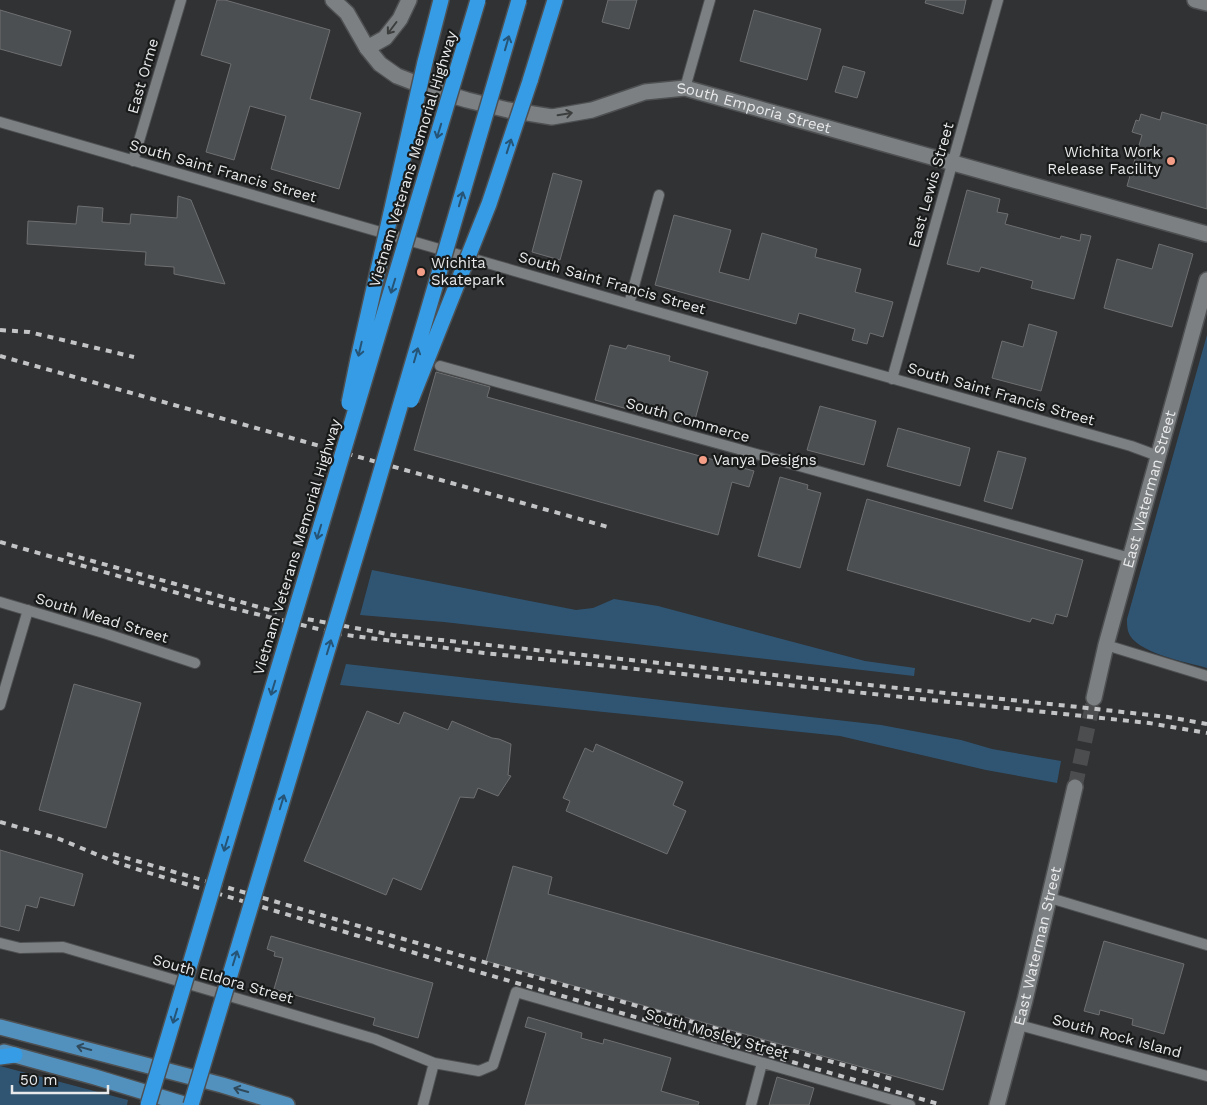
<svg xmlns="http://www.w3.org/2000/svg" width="1207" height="1105" font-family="'Work Sans',sans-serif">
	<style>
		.green { fill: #305573 }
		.building { fill: #4c4f51; stroke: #6d6f71 }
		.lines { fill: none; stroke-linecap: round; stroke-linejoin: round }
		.secondary-tunnel { stroke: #4c4d4f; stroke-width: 15; stroke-dasharray: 15 8; stroke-linecap: butt }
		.street-casing { stroke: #4e5052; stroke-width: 12 }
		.secondary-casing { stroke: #4e5052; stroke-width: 18 }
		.primary-casing { stroke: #4e5052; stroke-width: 18 }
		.highway-casing { stroke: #4e5052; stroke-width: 18 }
		.street { stroke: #7d8082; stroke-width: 10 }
		.secondary { stroke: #7d8082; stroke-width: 15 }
		.primary { stroke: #5291be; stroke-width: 15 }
		.highway { stroke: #369ce6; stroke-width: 15 }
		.rail { stroke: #c2c4c6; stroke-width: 4; stroke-dasharray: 6 6; stroke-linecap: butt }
		.highway-bridge-casing { stroke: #4e5052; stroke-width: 18; stroke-linecap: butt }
		.highway-bridge { stroke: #369ce6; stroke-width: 15 }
		.oneway { stroke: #3c3e3e }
		.oneway2 { stroke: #265476 }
		.oneway3 { stroke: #304a5c }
		.poi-dot { fill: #f49e88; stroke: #191a1a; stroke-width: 2 }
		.labels { text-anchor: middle; stroke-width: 4.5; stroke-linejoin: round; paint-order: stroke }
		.street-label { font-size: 15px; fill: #e8e9eb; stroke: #191a1a }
		.poi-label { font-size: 15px; fill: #e8e9eb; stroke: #191a1a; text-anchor: start }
	</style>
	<rect width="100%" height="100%" fill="#303234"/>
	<path class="green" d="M1207 335V668C1187 662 1134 653 1128 631 1127 627 1127 622 1127 619Z
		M372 570 576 610 593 608 614 599 658 606 865 661 915 668 914 676 444 622 360 615Z
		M346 664 881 725 961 740 992 749 1061 761 1057 783 986 770 840 736 340 685Z
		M0 1066 128 1100 127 1105H0Z"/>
	<path class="building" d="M217 0H225L330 30 310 99 361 113 339 189 271 169 286 116 250 106 234 160 206 152 231 64 201 55Z
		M608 0H637L629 29 602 22Z
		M926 0H966L963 14 925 3Z
		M0 10 71 31 61 66 0 49Z
		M754 10 821 29 807 80 740 61Z
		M843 66 865 72 857 98 835 92Z
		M1162 112 1207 125V209L1127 186 1142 135 1132 132 1136 120 1139 121 1141 114 1160 120Z
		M553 173 582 181 560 260 532 252Z
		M967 190 1000 199 997 212 1008 214 1005 224 1060 239 1061 236 1080 241 1081 234 1091 236 1074 299 1031 288 1033 281 981 267 979 272 947 264Z
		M178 196 191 200 225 284 174 274V267L145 265 146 252 27 244 28 221 76 224 78 206 103 208 102 222 130 224 131 214 177 218Z
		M674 215 731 230 719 272 749 280 762 233 817 249 815 257 861 269 855 292 893 302 883 337 870 333 867 344 852 340 855 329 799 313 796 324 655 285Z
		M1159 244 1193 254 1172 327 1104 308 1117 259 1152 269Z
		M1029 324 1057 332 1041 391 992 378 1002 341 1023 347Z
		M610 345 626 349 628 345 670 356 669 361 708 372 693 427 595 400Z
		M436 372 490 387 487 397 754 471 749 487 732 482 718 535 414 450Z
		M820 406 876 421 864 465 807 450Z
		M898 428 970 448 960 486 887 466Z
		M998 451 1026 458 1012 509 984 501Z
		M780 477 808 485 807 489 821 493 800 568 758 556Z
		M867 499 1083 560 1067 617 1056 614 1053 624 1032 618 1030 622 847 570Z
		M74 684 141 703 106 828 39 810Z
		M367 711 399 724 404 712 448 730 452 721 492 738 499 739 511 744 508 775 511 776 498 796 478 788 474 798 460 797 421 890 393 878 386 895 304 861Z
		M596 744 683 782 673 805 686 811 667 854 566 811 570 801 563 798 585 748 593 752Z
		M0 850 83 874 74 906 40 897 37 908 26 905 19 931 0 926Z
		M513 866 552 877 548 894 965 1012 943 1090 486 961Z
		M271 936 433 983 418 1038 373 1025 375 1018 274 989 283 958 274 956 275 952 267 949Z
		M1104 941 1184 964 1164 1034 1132 1025 1133 1019 1100 1010 1099 1015 1084 1011Z
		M528 1017 582 1033 581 1038 603 1044 604 1039 671 1058 661 1091 699 1102 698 1105H525L546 1033 525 1027Z
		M777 1077 814 1088 809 1105H769Z"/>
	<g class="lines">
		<path class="secondary-tunnel" d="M1075 787 1094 698"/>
		<defs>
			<path id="street" d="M685 88 710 0
				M0 122 629 304 1131 446 1158 456
				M133 161 181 0
				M629 304 659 195
				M440 366 1130 558
				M892 379 998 0
				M0 602 107 634 195 663
				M1106 645 1207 676
				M0 705 28 610
				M1050 898 1207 945
				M0 943 20 948 63 947 375 1039 434 1063 479 1071 493 1065 516 992 910 1105
				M1019 1025 1207 1076
				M423 1105 434 1063
				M751 1105 762 1063"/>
			<g id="secondary">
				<path id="s1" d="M333 0 347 13 367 48 380 64 397 76 431 89 467 100 508 110 552 117 592 110 645 92 685 88 1207 234"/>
				<path d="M1195 0 1207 3"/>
				<path d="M367 48 385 38 400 19 409 0"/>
				<path id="s2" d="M1094 698 1106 645 1207 280"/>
				<path id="s3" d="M997 1105 1025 1000 1075 787"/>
			</g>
			<path id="primary" d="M0 1027 222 1085 287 1105
				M4 1052 95 1077 187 1105"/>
			<path id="highway" d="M425 62 441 0
				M530 81 555 0
				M0 1057 15 1055"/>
		</defs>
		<use href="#street" class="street-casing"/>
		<use href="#secondary" class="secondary-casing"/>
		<use href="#primary" class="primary-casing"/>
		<use href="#highway" class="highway-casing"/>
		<use href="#street" class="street"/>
		<use href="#secondary" class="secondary"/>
		<use href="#primary" class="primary"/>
		<use href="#highway" class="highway"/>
		<path class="rail" d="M0 330 29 332 134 357
			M0 356 608 527
			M0 542 219 605 339 634 484 653 1149 723 1207 733
			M67 554 277 612
			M296 617 393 635 1069 706 1168 717 1207 724
			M0 822 57 838 115 862 146 872 468 969 942 1105
			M113 854 393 936 892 1079"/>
		<defs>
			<path id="highway-bridge" d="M411 400 489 204 530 81
				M349 403 358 359 425 62
				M148 1105 478 0
				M191 1105 372 502 519 0"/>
		</defs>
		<use href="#highway-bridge" class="highway-bridge-casing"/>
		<use href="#highway-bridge" class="highway-bridge"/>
	</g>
	<defs><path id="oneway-shaft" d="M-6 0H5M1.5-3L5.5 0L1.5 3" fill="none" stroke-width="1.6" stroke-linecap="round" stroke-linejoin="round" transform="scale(1.25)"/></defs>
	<g class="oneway">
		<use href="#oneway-shaft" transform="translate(392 28) rotate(127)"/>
		<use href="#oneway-shaft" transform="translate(565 114) rotate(-9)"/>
	</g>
	<g class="oneway2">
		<use href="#oneway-shaft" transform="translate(507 43) rotate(-74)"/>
		<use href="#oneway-shaft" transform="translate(439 131) rotate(107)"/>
		<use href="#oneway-shaft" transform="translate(509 146) rotate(-72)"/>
		<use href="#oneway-shaft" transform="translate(461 199) rotate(-74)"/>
		<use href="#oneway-shaft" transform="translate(393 286) rotate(107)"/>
		<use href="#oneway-shaft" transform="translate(360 349) rotate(103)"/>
		<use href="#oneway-shaft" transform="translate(416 355) rotate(-74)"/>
		<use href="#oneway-shaft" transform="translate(319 532) rotate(107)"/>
		<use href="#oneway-shaft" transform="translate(329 647) rotate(-73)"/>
		<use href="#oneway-shaft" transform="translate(273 688) rotate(107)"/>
		<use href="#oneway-shaft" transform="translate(282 802) rotate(-73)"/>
		<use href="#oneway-shaft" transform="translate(226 844) rotate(107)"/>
		<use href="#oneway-shaft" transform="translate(235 958) rotate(-73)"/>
		<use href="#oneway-shaft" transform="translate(175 1016) rotate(107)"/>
	</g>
	<g class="oneway3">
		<use href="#oneway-shaft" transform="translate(84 1048) rotate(-165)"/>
		<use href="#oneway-shaft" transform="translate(241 1090) rotate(-164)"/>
	</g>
	<g class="poi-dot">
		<circle cx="1171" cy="161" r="5"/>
		<circle cx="421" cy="272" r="5"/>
		<circle cx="703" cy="460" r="5"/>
	</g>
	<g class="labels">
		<g class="street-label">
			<text transform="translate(143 76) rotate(-74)" y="5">East Orme</text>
			<text dy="5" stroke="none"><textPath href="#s1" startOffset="470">South Emporia Street</textPath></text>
			<text transform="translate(413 159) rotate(-73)" y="5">Vietnam Veterans Memorial Highway</text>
			<text transform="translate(223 171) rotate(16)" y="5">South Saint Francis Street</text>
			<text transform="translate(931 185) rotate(-74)" y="5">East Lewis Street</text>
			<text transform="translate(612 283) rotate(16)" y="5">South Saint Francis Street</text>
			<text transform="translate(1001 394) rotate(16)" y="5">South Saint Francis Street</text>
			<text transform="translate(688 420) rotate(16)" y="5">South Commerce</text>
			<text dy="5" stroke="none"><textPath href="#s2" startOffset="216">East Waterman Street</textPath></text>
			<text transform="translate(297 547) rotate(-73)" y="5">Vietnam Veterans Memorial Highway</text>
			<text transform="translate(102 618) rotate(17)" y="5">South Mead Street</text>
			<text dy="5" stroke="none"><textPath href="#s3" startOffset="164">East Waterman Street</textPath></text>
			<text transform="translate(223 979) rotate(16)" y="5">South Eldora Street</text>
			<text transform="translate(717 1034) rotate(16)" y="5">South Mosley Street</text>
			<text transform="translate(1117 1036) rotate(15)" y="5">South Rock Island</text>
		</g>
		<g class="poi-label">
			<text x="1161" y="157" text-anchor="end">Wichita Work<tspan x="1161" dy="17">Release Facility</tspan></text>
			<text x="431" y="268">Wichita<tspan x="431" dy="17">Skatepark</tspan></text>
			<text x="713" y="465">Vanya Designs</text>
		</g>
	</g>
	<path d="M12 1085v8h96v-8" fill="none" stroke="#e8e9eb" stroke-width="2.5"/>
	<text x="20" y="1085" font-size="15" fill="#e8e9eb" stroke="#191a1a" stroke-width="4" paint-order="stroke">50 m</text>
</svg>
